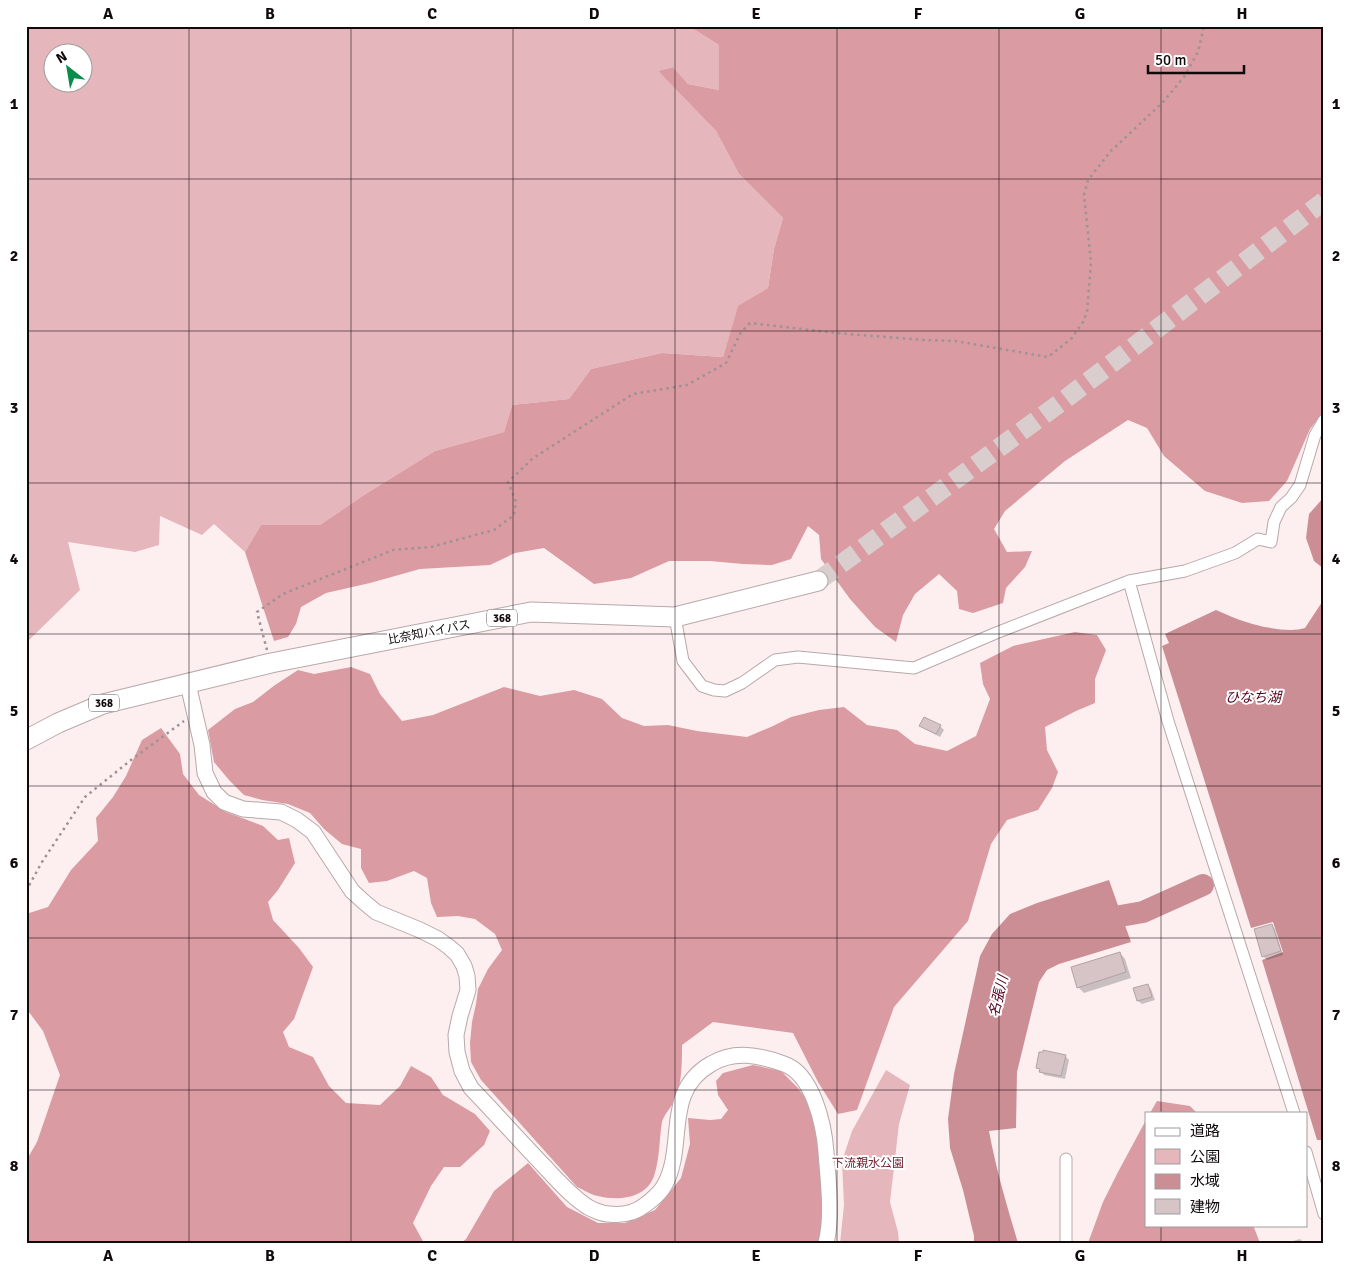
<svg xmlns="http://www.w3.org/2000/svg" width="1350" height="1269" font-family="Signika,'Noto Sans JP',sans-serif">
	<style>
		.green { fill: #e5b6bb; fill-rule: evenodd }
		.forest { fill: #da9ba2 }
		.water { fill: #cc8e95 }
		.shadow { fill: #0003 }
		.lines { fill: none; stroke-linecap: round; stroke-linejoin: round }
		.river { stroke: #cc8e95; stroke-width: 22 }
		.building { fill: #d6c4c6; stroke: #b3a2a3 }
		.trunk-tunnel { stroke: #d9cdce; stroke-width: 19; stroke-dasharray: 19 9; stroke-linecap: butt }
		.minor-casing { stroke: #b9a8a9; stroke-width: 13 }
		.tertiary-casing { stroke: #b9a8a9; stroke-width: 17 }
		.trunk-casing { stroke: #b9a8a9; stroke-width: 21 }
		.path { stroke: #9d9394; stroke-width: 2.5; stroke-dasharray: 2.5 4; stroke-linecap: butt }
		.minor { stroke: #fff; stroke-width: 11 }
		.tertiary { stroke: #fff; stroke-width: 15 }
		.trunk { stroke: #fff; stroke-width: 19 }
		.grid { fill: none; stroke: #100a0b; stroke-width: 1; stroke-opacity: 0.55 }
		.labels { text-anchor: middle; stroke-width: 4; stroke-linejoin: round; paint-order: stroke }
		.shield { fill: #fff; stroke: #585454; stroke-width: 1 }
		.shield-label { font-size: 11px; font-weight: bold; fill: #100a0b }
		.street-label { font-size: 12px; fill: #100a0b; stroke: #fff }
		.park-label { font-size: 12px; fill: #702535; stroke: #fff }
		.water-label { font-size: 14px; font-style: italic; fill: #51041c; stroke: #fff }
		.neatline { fill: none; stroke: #100a0b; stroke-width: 2 }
		.grid-label { font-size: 16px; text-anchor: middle; font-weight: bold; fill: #100a0b }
	</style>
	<rect width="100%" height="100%" fill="#fdeff0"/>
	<path class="green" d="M26 26 691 27 719 45V90L688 84 673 67 658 71 716 131 739 174 783 218 774 249 768 288 738 307 723 357 662 353 591 369 569 399 512 405 504 432 435 451 364 495 320 525H261L245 552 214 524 202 535 160 516 159 545 135 552 68 542 80 590 26 643ZM52 52H82V82H52Z
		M886 1070 910 1085 899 1124 890 1202 898 1232 899 1243H840L844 1205 842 1161 852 1131Z"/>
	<path class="forest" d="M689 26H1324V411L1310 429 1287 481 1269 501 1242 503 1205 491 1164 456 1147 428 1128 420 1065 461 1005 511 994 529 1007 552 1032 551 1025 567 1006 588 1003 603 973 613 959 609 957 591 939 574 915 594 903 615 896 642 875 627 850 599 821 559 819 535 808 526 791 559 772 565 743 564 710 561H669L631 578 594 584 544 548 515 553 490 565 420 569 370 583 326 593 301 607 296 624 288 637 274 641 245 552 261 525H320L364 495 435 451 504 432 512 405 569 399 591 369 662 353 723 357 738 306 768 288 774 249 783 218 739 174 716 131 658 71 673 67 688 84 719 90V45Z
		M1075 632 1097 635 1106 650 1095 679V703L1076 711 1045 727 1047 750 1058 772 1052 788 1038 810 1007 820 991 844 968 921 894 1007 857 1110 838 1114 818 1082 793 1033 713 1022 682 1045C682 1062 682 1084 675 1099 672 1107 664 1114 662 1122 659 1140 660 1158 654 1176 646 1199 618 1201 598 1196 591 1195 584 1190 577 1187L481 1080 471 1062 470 1043 472 1022 476 1004 478 989 488 969 502 950 495 934 475 919 458 916 437 917 431 903 427 878 414 871 387 881 369 883 361 868V849L342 844 324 829 310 813 288 804 262 800 244 795 229 780 214 762 208 730 235 709 253 702 275 685 298 670 314 674 351 667 370 674 380 694 402 721 433 715 504 687 540 696 574 690 602 699 622 718 644 726 668 725 697 731 747 737 773 726 791 717 819 710 844 707 867 725 897 730 915 744 947 751 976 736 990 699 983 684 980 663 1013 646Z
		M161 728 180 754 183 774 199 795 226 812 263 826 278 840 289 838 295 863 278 890 268 902 273 920 299 948 313 967 294 1019 283 1032 289 1047 313 1057 329 1086 346 1103 380 1105 400 1086 411 1066 431 1077 443 1095 475 1114 490 1131 484 1145 460 1167H444L431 1186 413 1223 424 1243H26V1161L37 1142 60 1075 43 1031 26 1008V914L48 907 71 870 98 841 96 818 113 797 126 776 142 740Z
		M753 1065 781 1071 798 1088 809 1103 819 1150 824 1207 819 1243H461L466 1239 494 1191 528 1163 567 1207 598 1223H625L655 1210 681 1178 690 1144 688 1118 710 1120 721 1119 728 1110 718 1095 716 1081 723 1073Z
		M1157 1101 1190 1106 1197 1113H1150Z
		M1146 1120V1225H1253L1260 1243H1088L1103 1202 1118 1172Z"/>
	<path class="water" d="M1324 497V569L1314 561 1306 538 1309 514Z
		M1324 599V1140H1317L1262 960 1283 952 1273 922 1251 928 1162 646 1169 643 1165 634 1216 610C1226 614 1236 619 1246 622 1261 627 1290 633 1305 628Z
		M1109 880 1131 942 1059 964 1047 970 1039 982 1017 1072 1016 1128 989 1131C996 1169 1007 1206 1018 1243H974V1236L963 1190 950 1148 948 1119 954 1074 980 956 992 934 1010 914 1037 903Z"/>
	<path class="shadow" d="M921 725 940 726 944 730 940 737 925 729Z
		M1272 925 1275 929 1283 955 1267 960 1263 956Z
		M1120 953 1125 959 1131 978 1084 993 1078 987Z
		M1148 985 1151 989 1155 1000 1142 1004 1138 1001Z
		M1065 1056 1069 1060 1065 1079 1044 1075 1038 1067Z
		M1300 1239 1304 1243H1286Z"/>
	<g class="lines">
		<path class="river" d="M1092 921 1143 912 1203 885"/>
	</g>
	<path class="building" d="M924 717 941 725 936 734 919 726Z
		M1272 924 1281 951 1262 957 1254 929Z
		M1120 952 1126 972 1077 988 1071 967Z
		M1148 984 1152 997 1137 1001 1133 988Z
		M1043 1050 1066 1055 1061 1076 1039 1072 1040 1069 1036 1068 1039 1052H1043Z"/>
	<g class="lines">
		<path class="trunk-tunnel" d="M818 581 1064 400 1324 201"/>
		<defs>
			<path id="minor" d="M1129 581 1185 571 1235 553 1258 539 1271 542 1274 522 1281 507 1291 498 1300 485 1315 435 1324 420
				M675 617 683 661 702 686 714 690 725 691 742 683 775 660 798 657 914 668 996 633 1129 581 1168 721 1294 1113
				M1306 1152 1324 1214
				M1066 1243V1159"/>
			<path id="tertiary" d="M188 684 202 745 205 773 214 792 224 802 243 809 281 812 297 820 313 832 352 891 364 902 376 912 420 930 438 939 449 947 457 954 464 966 467 976 468 990 460 1016 456 1035 457 1052 462 1071 471 1088C496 1114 519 1140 544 1166 557 1180 571 1196 588 1207 593 1210 603 1214 609 1214 616 1215 626 1214 632 1212 642 1209 659 1195 664 1186 687 1146 662 1092 711 1064 734 1050 759 1055 784 1064 813 1074 824 1125 826 1152 828 1181 833 1215 826 1243"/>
			<path id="trunk" d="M26 740 58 723 103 704 271 663 531 612 675 617 818 581"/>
		</defs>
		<use href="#minor" class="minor-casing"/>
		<use href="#tertiary" class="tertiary-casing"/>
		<use href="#trunk" class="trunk-casing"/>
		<path class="path" d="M267 650 257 612 283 594 393 550 431 547 494 530 514 515 516 502 508 482 532 459 633 394 687 385 726 363 741 332 750 323 836 333 924 340 955 341 1048 357 1072 338 1083 322 1087 312 1091 262 1084 195 1088 180 1110 152 1163 102 1184 77 1198 52 1204 26
			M26 891 42 862 85 797 131 760 184 721"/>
		<use href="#minor" class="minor"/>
		<use href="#tertiary" class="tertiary"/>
		<use href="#trunk" class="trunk"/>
	</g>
	<path class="grid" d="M189 26V1243M351 26V1243M513 26V1243M675 26V1243M837 26V1243M999 26V1243M1161 26V1113M26 179H1324M26 331H1324M26 483H1324M26 634H1324M26 786H1324M26 938H1324M26 1090H1324M1161 1225V1243"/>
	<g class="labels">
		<g class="shield">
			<rect x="487" y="609.5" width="30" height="17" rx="4"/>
			<rect x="89" y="694.5" width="30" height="17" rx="4"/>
		</g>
		<g class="shield-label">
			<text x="502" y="622">368</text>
			<text x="104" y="707">368</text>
		</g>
		<g class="street-label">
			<text transform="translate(429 632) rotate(-11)" y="4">比奈知バイパス</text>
		</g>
		<g class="park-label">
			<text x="868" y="1167">下流親水公園</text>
		</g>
		<g class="water-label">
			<text x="1253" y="702">ひなち湖</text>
			<text transform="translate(998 996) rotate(-76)" y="5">名張川</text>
		</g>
	</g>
	<rect width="1350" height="1269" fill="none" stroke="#ffffff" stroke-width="55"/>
	<rect x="1145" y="1112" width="162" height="115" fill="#ffffff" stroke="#9f9d9d"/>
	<rect x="1155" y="1128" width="25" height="8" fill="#ffffff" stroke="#9f9d9d"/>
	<text x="1190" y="1136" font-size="15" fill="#100a0b">道路</text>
	<rect x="1155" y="1149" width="25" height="15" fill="#e5b6bb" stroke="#9f9d9d"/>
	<text x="1190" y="1162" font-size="15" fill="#100a0b">公園</text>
	<rect x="1155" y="1174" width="25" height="15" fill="#cc8e95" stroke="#9f9d9d"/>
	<text x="1190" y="1186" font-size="15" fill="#100a0b">水域</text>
	<rect x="1155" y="1199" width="25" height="15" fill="#d6c4c6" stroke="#9f9d9d"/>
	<text x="1190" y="1212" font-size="15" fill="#100a0b">建物</text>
	<g transform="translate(68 68) rotate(329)"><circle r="24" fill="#ffffff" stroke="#9f9d9d"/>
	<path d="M0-4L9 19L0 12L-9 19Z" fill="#0a8d4a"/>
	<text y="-8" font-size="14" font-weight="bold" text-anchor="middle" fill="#100a0b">N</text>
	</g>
	<path d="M1148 65v8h96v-8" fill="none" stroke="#100a0b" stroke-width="2.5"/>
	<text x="1155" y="65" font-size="15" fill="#100a0b" stroke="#ffffff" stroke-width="4" paint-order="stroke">50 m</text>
	<rect x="28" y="28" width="1294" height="1214" class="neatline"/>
	<g class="grid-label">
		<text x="108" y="19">A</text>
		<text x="270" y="19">B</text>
		<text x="432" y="19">C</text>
		<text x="594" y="19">D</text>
		<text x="756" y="19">E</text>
		<text x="918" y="19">F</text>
		<text x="1080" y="19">G</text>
		<text x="1242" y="19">H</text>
		<text x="14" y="109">1</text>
		<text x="1336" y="109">1</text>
		<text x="14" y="261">2</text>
		<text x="1336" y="261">2</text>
		<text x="14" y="413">3</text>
		<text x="1336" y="413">3</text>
		<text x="14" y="564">4</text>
		<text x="1336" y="564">4</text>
		<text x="14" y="716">5</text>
		<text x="1336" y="716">5</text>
		<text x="14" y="868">6</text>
		<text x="1336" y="868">6</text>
		<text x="14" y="1020">7</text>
		<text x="1336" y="1020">7</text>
		<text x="14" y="1171">8</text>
		<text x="1336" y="1171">8</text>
		<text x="108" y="1261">A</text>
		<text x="270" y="1261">B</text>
		<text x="432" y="1261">C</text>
		<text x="594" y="1261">D</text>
		<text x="756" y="1261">E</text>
		<text x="918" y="1261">F</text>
		<text x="1080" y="1261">G</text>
		<text x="1242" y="1261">H</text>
	</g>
</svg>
